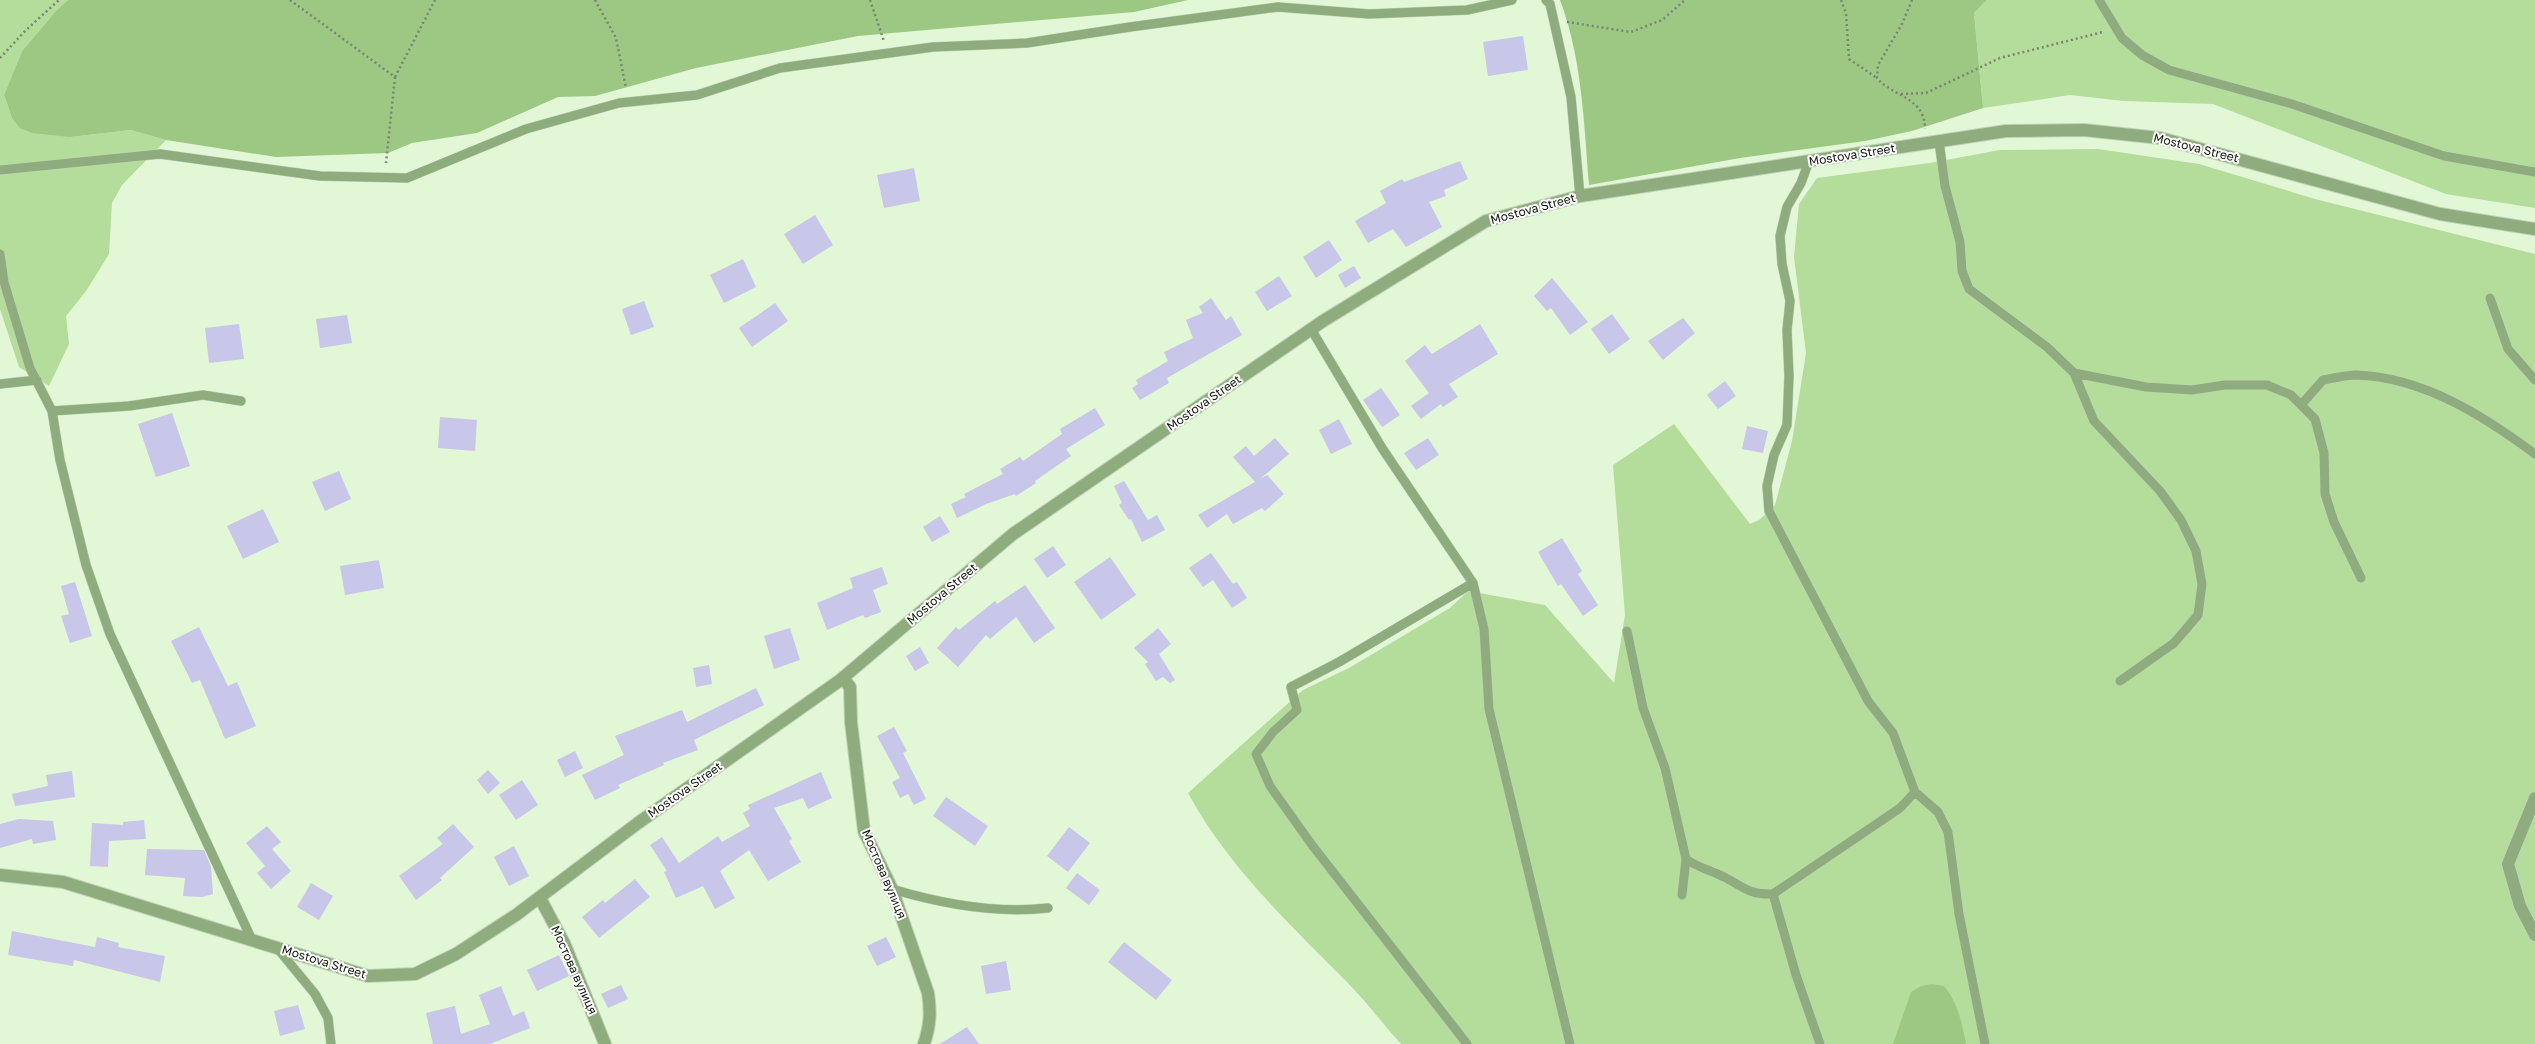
<svg xmlns="http://www.w3.org/2000/svg" width="2535" height="1044" font-family="'Golos Text',sans-serif">
	<style>
		.green { fill: #b4dc9b }
		.forest { fill: #9dc883 }
		.building { fill: #c8c6e9 }
		.lines { fill: none; stroke-linecap: round; stroke-linejoin: round }
		.service-casing { stroke: #c0d3b6; stroke-width: 10 }
		.minor-casing { stroke: #c0d3b6; stroke-width: 14 }
		.tertiary-casing { stroke: #c0d3b6; stroke-width: 14 }
		.path { stroke: #798771; stroke-width: 2.5; stroke-dasharray: 2 3; stroke-linecap: butt }
		.service { stroke: #8fac7e; stroke-width: 9 }
		.minor { stroke: #8fac7e; stroke-width: 12 }
		.tertiary { stroke: #8fac7e; stroke-width: 12 }
		.labels { text-anchor: middle; stroke-width: 4; stroke-linejoin: round; paint-order: stroke }
		.street-label { font-size: 12px; fill: #10170b; stroke: #fff }
	</style>
	<rect width="100%" height="100%" fill="#e2f7d6"/>
	<path class="green" d="M0 0H68L55 12 22 51 4 95 12 118 70 137 131 130 166 140 122 185 112 203 109 254 86 291 66 316 69 344 49 386 19 367 0 309Z
		M1987 0H2535V208L2446 194 2213 104 2124 101 2070 95 1983 108 1974 13Z
		M2098 149 2199 164 2315 199 2535 254V1044H1401C1382 1023 1365 1000 1345 980 1288 923 1227 865 1188 793L1303 690 1349 668 1450 608 1468 591 1545 605 1614 683 1625 615 1613 465 1674 424 1750 524 1759 520 1775 505 1792 441 1806 353 1794 257 1799 204 1817 178 1930 163 2000 150Z"/>
	<path class="forest" d="M68 0H1188L1134 12 858 36 696 68 595 96 558 97 477 133 412 143 388 153 276 157 166 140 131 130 70 137 32 133 20 128 12 118 4 95 22 51 55 12Z
		M1560 0H1987L1974 13 1983 108 1912 131 1865 141 1740 158 1589 185C1584 123 1582 58 1560 0Z
		M1932 984 1944 986C1958 1003 1962 1023 1966 1044H1893L1911 992 1921 986Z"/>
	<path class="building" d="M1523 36 1528 70 1488 76 1483 42Z
		M1460 161 1468 179 1444 190 1446 196 1429 202 1442 227 1406 247 1393 229 1368 243 1355 221 1386 203 1380 191 1402 179 1404 182Z
		M914 168 920 201 884 208 877 175Z
		M815 215 833 245 803 264 784 234Z
		M1329 240 1342 260 1316 278 1303 257Z
		M743 259 756 287 724 303 710 275Z
		M1354 266 1361 278 1345 288 1338 275Z
		M1279 276 1292 296 1267 311 1255 292Z
		M1552 278 1588 322 1570 335 1551 308 1547 311 1534 296Z
		M1211 298 1226 320 1231 316 1242 335 1167 378 1169 383 1140 400 1132 388 1138 384 1136 380 1168 361 1164 352 1193 338 1186 320 1203 313 1199 307Z
		M644 301 654 327 631 335 622 309Z
		M775 303 788 321 752 347 739 328Z
		M1612 314 1630 339 1609 354 1591 329Z
		M347 315 352 343 320 348 316 319Z
		M1683 318 1695 333 1663 360 1648 341Z
		M239 324 244 359 209 363 205 328Z
		M1480 324 1498 354 1449 384 1458 397 1443 407 1441 404 1421 419 1411 406 1429 393 1405 361 1425 345 1432 354Z
		M1725 381 1736 396 1718 409 1707 395Z
		M1381 388 1400 415 1382 427 1363 400Z
		M1095 408 1105 425 1066 449 1071 456 1035 481 1036 483 1016 496 1015 494 986 504 957 518 951 504 966 497 964 494 1003 474 1000 469 1020 457 1023 461 1062 434 1060 429Z
		M172 413 190 466 156 477 138 424Z
		M440 417 477 420 475 451 438 448Z
		M1339 419 1352 444 1331 454 1319 430Z
		M1747 426 1768 431 1763 453 1742 449Z
		M1275 438 1289 454 1260 479 1267 475 1284 494 1265 511 1262 508 1233 524 1227 514 1207 528 1198 515 1255 482 1233 457 1246 446 1254 456Z
		M1428 438 1439 455 1416 470 1404 453Z
		M339 471 351 499 325 511 312 482Z
		M1124 481 1148 520 1157 515 1165 530 1142 542 1131 519 1129 520 1119 505 1122 503 1114 486Z
		M263 509 279 542 243 559 227 526Z
		M940 516 950 532 932 542 923 527Z
		M1562 538 1582 571 1578 574 1598 605 1583 616 1561 584 1558 586 1538 552Z
		M1053 546 1066 565 1047 578 1034 559Z
		M1211 553 1233 584 1237 582 1247 598 1232 608 1213 580 1203 587 1189 568Z
		M1110 557 1136 595 1101 620 1074 582Z
		M379 560 384 588 345 595 340 566Z
		M882 567 888 584 873 590 881 612 865 618 863 615 827 630 817 603 853 588 850 578Z
		M75 582 92 636 70 643 61 616 69 614 61 586Z
		M1025 585 1055 628 1034 643 1016 617 990 639 986 635 958 667 937 648 956 627 959 630 995 601 997 604Z
		M199 627 228 686 237 682 256 726 225 739 200 680 192 683 171 641Z
		M790 628 800 660 774 669 764 636Z
		M1158 628 1171 644 1159 654 1175 680 1170 683 1163 677 1156 681 1145 664 1148 662 1134 648Z
		M920 647 929 663 915 671 906 656Z
		M709 665 712 684 696 687 693 668Z
		M756 688 764 705 694 740 698 750 663 763 664 765 618 785 620 788 595 800 582 775 624 755 615 736 682 710 687 722Z
		M894 727 907 751 903 753 926 799 914 805 908 794 900 798 892 782 900 778 877 736Z
		M575 751 583 768 565 777 557 760Z
		M488 770 500 783 488 794 477 780Z
		M72 771 75 797 15 806 12 794 48 786 46 775Z
		M821 772 832 798 808 809 803 798 774 808 792 839 789 841 801 862 768 881 749 850 720 871 735 898 715 909 703 886 676 898 664 872 667 871 650 845 662 837 679 863 718 836 722 842 750 826 743 813 750 809 748 805Z
		M522 780 538 805 516 820 499 795Z
		M946 797 988 826 975 846 933 816Z
		M19 819 53 821 56 840 33 844 32 839 0 848V824Z
		M144 820 146 839 109 841 108 867 90 866 92 823 123 825V822Z
		M453 824 474 847 440 878 442 880 416 900 399 876 443 844 437 838Z
		M267 826 281 842 272 849 291 871 271 889 257 873 265 866 246 843Z
		M1069 827 1090 843 1068 872 1047 856Z
		M514 846 529 876 509 886 494 857Z
		M147 849 204 850 211 867 213 894 202 897 183 896 185 878 145 875Z
		M1077 873 1100 890 1089 905 1066 888Z
		M635 879 650 897 599 938 582 917 603 900 605 903Z
		M311 883 333 896 319 920 297 907Z
		M12 931 95 947 97 937 119 943 118 947 165 956 160 982 74 960 73 966 8 955Z
		M886 937 896 957 877 966 867 946Z
		M1124 942 1172 980 1156 1000 1108 962Z
		M559 955 569 976 537 991 527 970Z
		M1006 961 1011 990 986 994 981 966Z
		M621 985 628 999 608 1008 601 994Z
		M501 986 513 1016 524 1011 530 1028 490 1044H433L426 1013 455 1006 461 1034 490 1024 479 995Z
		M298 1005 305 1029 280 1036 274 1011Z
		M967 1027 979 1044H940Z"/>
	<g class="lines">
		<defs>
			<path id="service" d="M1546 0 1550 4 1571 97 1580 196
				M2099 0 2122 38 2142 55 2169 70 2292 104 2444 156 2535 172
				M1939 141 1945 186 1960 242 1962 271 1969 289 2047 347 2074 373 2094 421 2160 491 2181 520 2196 551 2202 584 2198 615 2174 643 2120 681
				M1809 161 1801 183 1787 207 1780 236 1782 264 1790 301 1787 330 1789 376 1787 425 1774 455 1767 486 1769 511 1868 701 1893 733 1915 792 1938 812 1948 832 1959 914 1985 1044
				M0 170 160 154 320 176 407 178 526 129 619 103 697 95 780 68 933 47 1027 43 1130 27 1278 7 1369 14 1467 10 1512 0
				M0 254 4 282 30 368 52 411 60 460 86 565 110 634 252 940
				M2490 298 2508 349 2535 380
				M1311 329 1382 448 1473 583 1484 629 1489 709 1570 1044
				M2074 373 2146 387 2192 390 2225 385H2267L2291 395 2315 419 2324 453 2325 494 2334 522 2361 578
				M0 384 37 380
				M2301 405 2323 380C2334 378 2346 375 2356 375 2423 377 2484 416 2535 454
				M52 411 129 406 203 395 241 401
				M1627 631 1643 708 1665 768 1686 859 1682 895
				M1686 859C1698 868 1711 870 1724 877 1744 887 1749 895 1773 894L1900 808 1915 792
				M892 889C942 904 995 914 1048 908
				M1773 894 1796 975 1820 1044
				M278 949 315 994 328 1018 331 1044
				M1467 1044 1312 845 1270 786 1256 754 1273 732 1297 710 1291 687 1339 662 1473 583"/>
			<path id="minor" d="M843 678 850 687 851 722 864 831 892 889 928 993C931 1012 930 1026 924 1044
				M2535 798 2508 864 2520 906 2535 935
				M540 898 564 943 605 1044"/>
			<path id="tertiary" d="M0 875 63 882 368 976 415 974 456 954 516 915 638 823 839 681 1013 534 1323 321 1486 221 1580 196 2006 131 2084 130 2160 138 2440 214 2535 229"/>
		</defs>
		<use href="#service" class="service-casing"/>
		<use href="#minor" class="minor-casing"/>
		<use href="#tertiary" class="tertiary-casing"/>
		<path class="path" d="M290 0 395 77 386 163
			M595 0 616 38 626 88
			M870 0 884 41
			M1841 0 1846 13 1849 59 1877 78
			M1912 0 1902 24 1878 65 1877 78C1893 97 1925 97 1925 129
			M1567 22 1631 32 1662 20 1685 0
			M0 58 25 31 59 0
			M395 77 435 0
			M1901 94 1926 93 2000 58 2103 32"/>
		<use href="#service" class="service"/>
		<use href="#minor" class="minor"/>
		<use href="#tertiary" class="tertiary"/>
	</g>
	<g class="labels">
		<g class="street-label">
			<text transform="translate(2196 148) rotate(14)" y="4">Mostova Street</text>
			<text transform="translate(1852 155) rotate(-9)" y="4">Mostova Street</text>
			<text transform="translate(1533 209) rotate(-15)" y="4">Mostova Street</text>
			<text transform="translate(1204 403) rotate(-35)" y="4">Mostova Street</text>
			<text transform="translate(942 594) rotate(-40)" y="4">Mostova Street</text>
			<text transform="translate(685 790) rotate(-35)" y="4">Mostova Street</text>
			<text transform="translate(884 874) rotate(67)" y="4">Мостова вулиця</text>
			<text transform="translate(324 962) rotate(17)" y="4">Mostova Street</text>
			<text transform="translate(574 970) rotate(66)" y="4">Мостова вулиця</text>
		</g>
	</g>
</svg>
